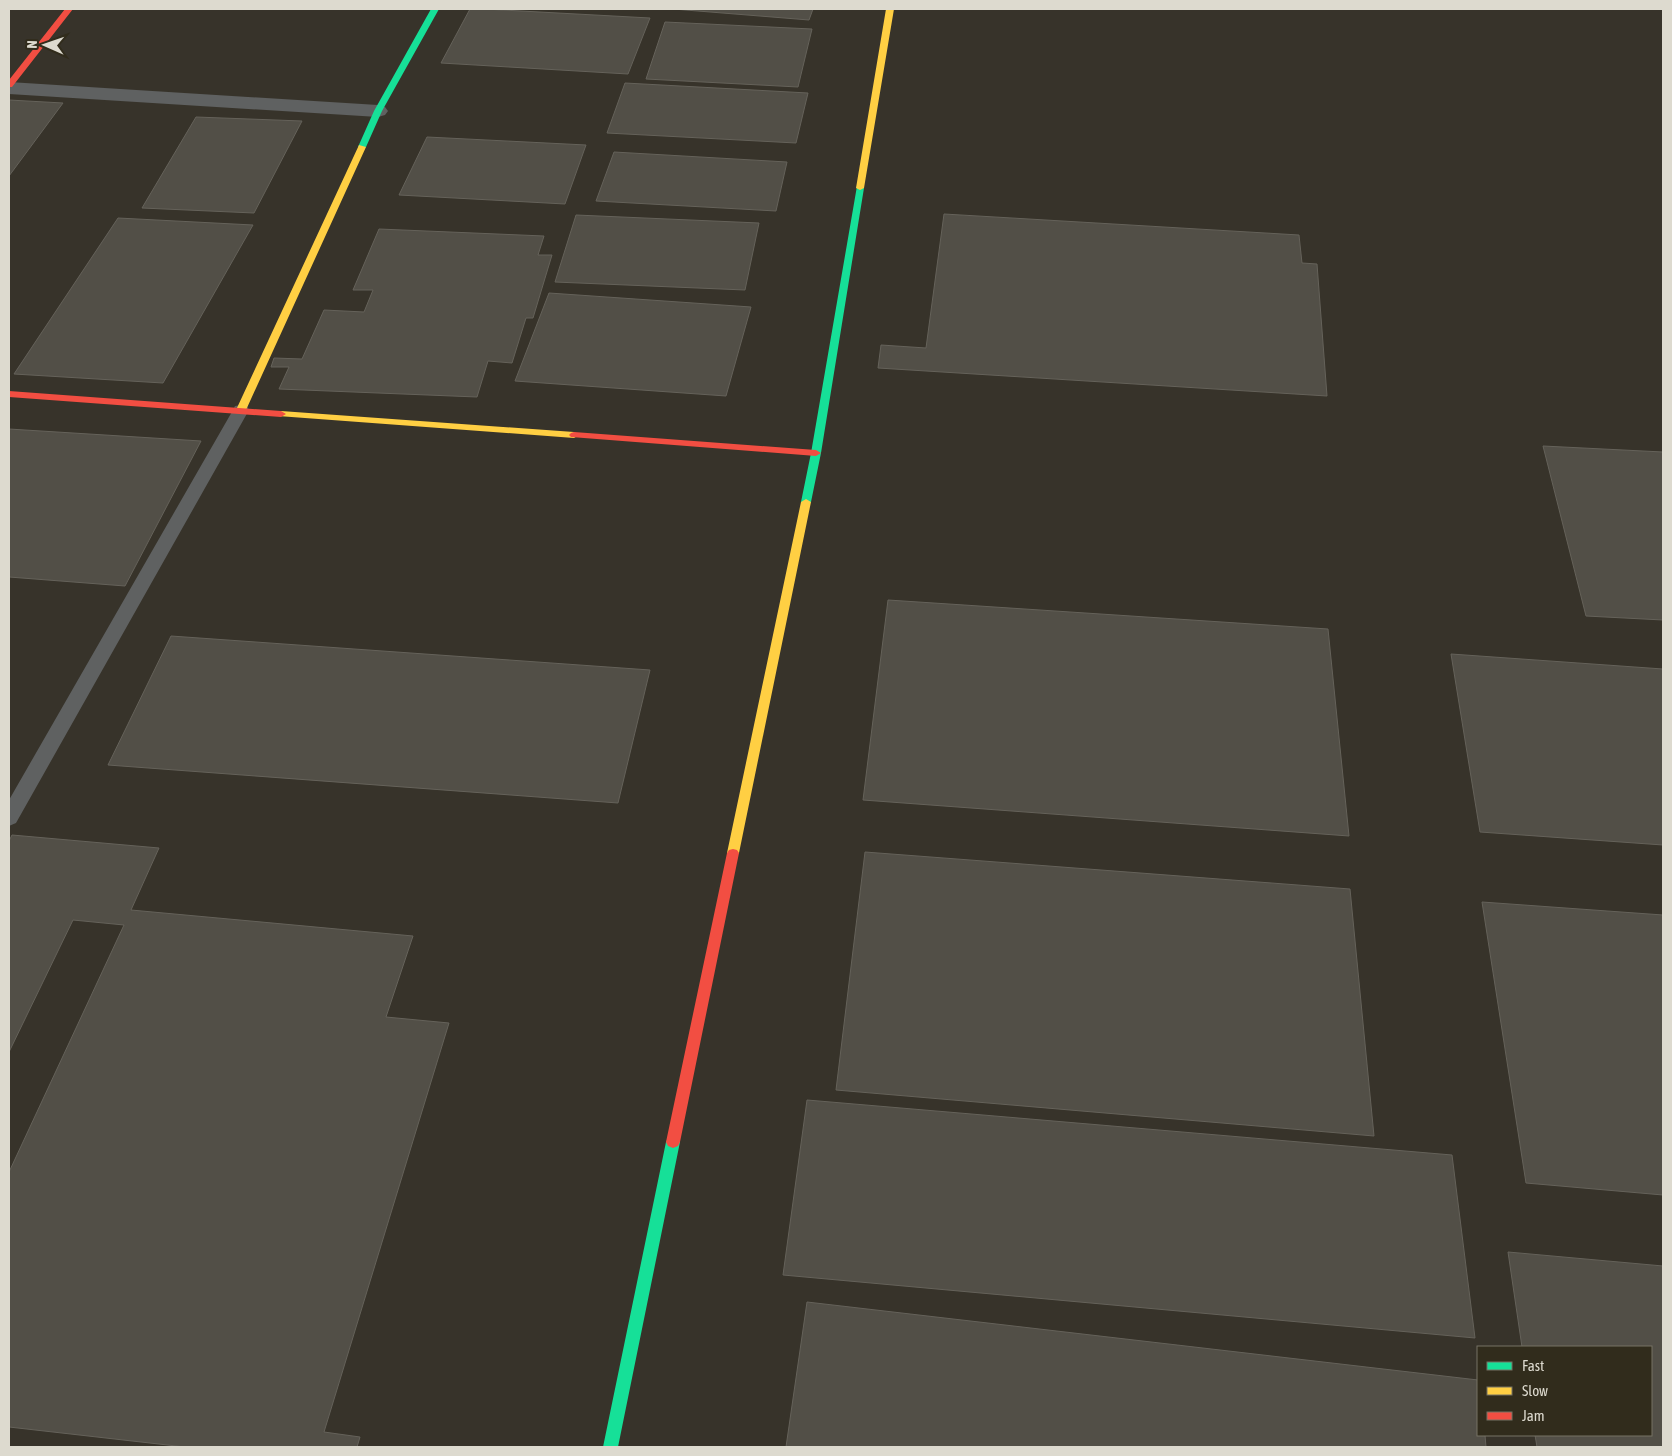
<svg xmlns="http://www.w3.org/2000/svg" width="1672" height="1456" font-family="'Asap Condensed',sans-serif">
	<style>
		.building { fill: #524f47; stroke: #65625a }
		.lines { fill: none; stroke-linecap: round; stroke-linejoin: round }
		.lane { fill: #5f6161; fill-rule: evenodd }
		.street { fill: #5f6161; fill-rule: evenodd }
		.fast { fill: #16e098; fill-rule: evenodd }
		.slow { fill: #ffcf43; fill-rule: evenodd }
		.jam { fill: #f24e42; fill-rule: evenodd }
	</style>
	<rect width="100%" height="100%" fill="#37332a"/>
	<path class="building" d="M470 9H484L650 18 628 74 441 63Z
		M673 9H813L809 20Z
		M665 22 812 29 798 87 646 79Z
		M625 83 808 93 796 143 607 133Z
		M9 100 63 103 9 176Z
		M196 117 302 121 254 213 142 208Z
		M427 137 586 145 565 204 399 195Z
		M614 152 787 162 776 211 596 201Z
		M944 214 1299 235 1302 263 1317 264 1327 396 878 368 881 345 926 348Z
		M576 215 759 223 745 290 555 282Z
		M118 218 253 225 163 383 14 374Z
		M379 229 544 236 538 255H552L533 318H526L512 363 488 361 477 397 279 389 289 367H271L274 358 302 359 324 310 364 312 373 290H353Z
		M549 293 751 307 726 396 515 381Z
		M9 429 201 441 125 586 9 577Z
		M1543 446 1663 452V620L1586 616Z
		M888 600 1328 629 1349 836 863 800Z
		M171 636 650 670 618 803 108 765Z
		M1451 654 1663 669V845L1480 832Z
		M12 835 159 848 131 910 413 936 386 1017 449 1023 324 1432 360 1437 357 1447H185L9 1427V1172L124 925 73 920 9 1052V841Z
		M865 852 1350 889 1374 1136 836 1090Z
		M1482 902 1663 915V1195L1526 1183Z
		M807 1100 1452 1155 1475 1338 783 1275Z
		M1508 1252 1663 1266V1447H1537L1535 1435H1651V1347H1522Z
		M807 1302 1478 1380V1435H1485L1486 1447H786Z"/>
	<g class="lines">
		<path class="lane" d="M241 405 247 406 249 410 16 823 9 826V800L233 410 235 406Z"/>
		<path class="street" d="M9 82 378 105 385 107 388 111 385 115 378 117 9 94Z"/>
		<path class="fast" d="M431 9H439L382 111 366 147 359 149 358 147 374 111Z
			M857 186H860L864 188 821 453 811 502 806 505 801 502 811 453Z
			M673 1136 678 1138 680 1142 618 1447H603L666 1142 668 1138Z"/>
		<path class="slow" d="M886 9H894L864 188 860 190 856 188Z
			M359 145 366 147 246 410 244 412H238L236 410Z
			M281 411 574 432 579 435 574 438 278 416V412Z
			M806 499 811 502 739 853 737 856H729L727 853 801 502Z"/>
		<path class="jam" d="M65 9H73L12 87H9V80Z
			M9 391 281 411 286 414 281 417 9 397Z
			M574 432 816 450 821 453 816 456 571 437 569 435 571 433Z
			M733 849 737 850 739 853 680 1142 678 1146 673 1148 668 1146 666 1142 727 853 729 850Z"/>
	</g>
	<rect width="1672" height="1456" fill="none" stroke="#dddacf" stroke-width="20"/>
	<rect x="1477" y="1346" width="175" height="90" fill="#312c1c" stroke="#767264"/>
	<rect x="1487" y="1362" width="25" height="8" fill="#16e098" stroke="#767264"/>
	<text x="1522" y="1371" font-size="15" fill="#dddacf">Fast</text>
	<rect x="1487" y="1387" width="25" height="8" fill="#ffcf43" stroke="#767264"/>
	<text x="1522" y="1396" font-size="15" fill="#dddacf">Slow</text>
	<rect x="1487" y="1412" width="25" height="8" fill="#f24e42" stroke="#767264"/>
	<text x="1522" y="1421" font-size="15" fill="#dddacf">Jam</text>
	<g transform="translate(45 45) rotate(272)" stroke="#312c1c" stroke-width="4" paint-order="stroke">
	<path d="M0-4L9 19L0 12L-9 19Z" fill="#dddacf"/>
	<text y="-8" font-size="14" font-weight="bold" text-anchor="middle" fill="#dddacf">N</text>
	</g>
</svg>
